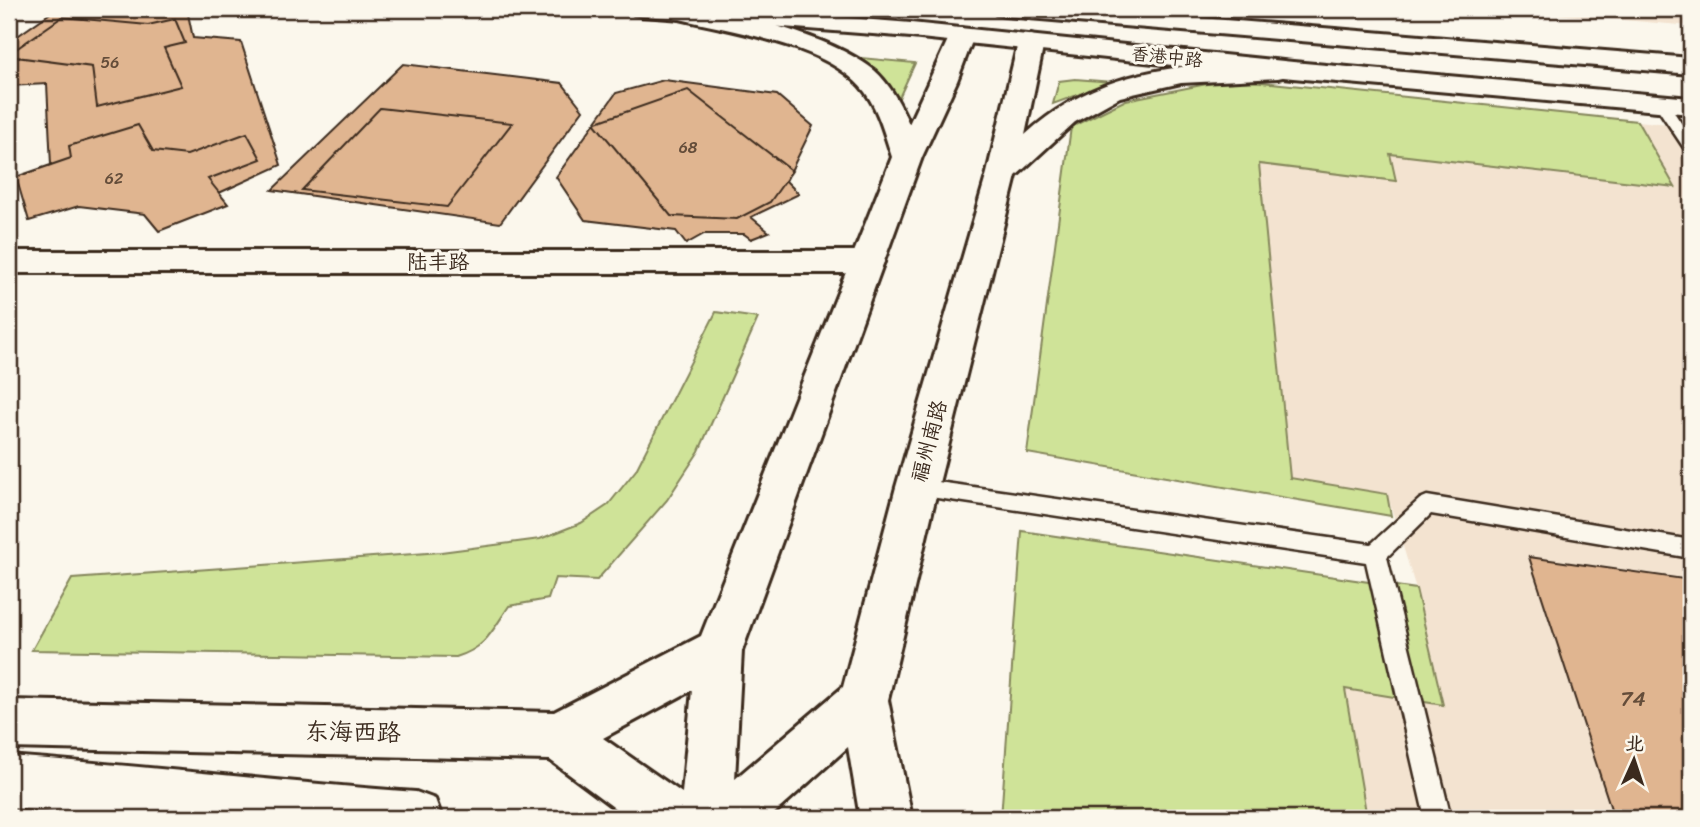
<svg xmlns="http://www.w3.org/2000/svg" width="1700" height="827" font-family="Sriracha,'LXGW WenKai TC',sans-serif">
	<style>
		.built { fill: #f3e3d0 }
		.green { fill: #cfe398; stroke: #85865b; stroke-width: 2 }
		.building { fill: #e0b590; stroke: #3b2a1e; stroke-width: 2 }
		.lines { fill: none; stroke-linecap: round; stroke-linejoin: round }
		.service-casing { stroke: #3b2a1e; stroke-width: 5 }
		.minor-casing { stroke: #3b2a1e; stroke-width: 6 }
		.secondary-casing { stroke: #3b2a1e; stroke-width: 6 }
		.primary-casing { stroke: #3b2a1e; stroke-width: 6 }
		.service { fill: #fbf7ec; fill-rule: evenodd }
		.minor { fill: #fbf7ec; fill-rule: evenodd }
		.secondary { fill: #fbf7ec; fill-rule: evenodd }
		.primary { fill: #fbf7ec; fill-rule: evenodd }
		.labels { text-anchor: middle; stroke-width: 6; stroke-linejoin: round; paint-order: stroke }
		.far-number-label { font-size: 16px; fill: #644d3a }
		.far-street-label { font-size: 18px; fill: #3b2a1e; stroke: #fbf7ec }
		.street-label { font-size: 21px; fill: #3b2a1e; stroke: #fbf7ec }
		.near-number-label { font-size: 21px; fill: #644d3a }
		.near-street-label { font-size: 24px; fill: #3b2a1e; stroke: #fbf7ec }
	</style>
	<rect width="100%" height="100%" fill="#fbf7ec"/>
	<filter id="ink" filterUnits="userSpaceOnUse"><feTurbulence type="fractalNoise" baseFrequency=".0143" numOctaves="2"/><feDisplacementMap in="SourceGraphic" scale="14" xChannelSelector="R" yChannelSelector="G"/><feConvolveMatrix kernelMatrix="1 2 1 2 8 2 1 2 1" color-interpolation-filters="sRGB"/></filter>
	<g filter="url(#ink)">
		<path class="built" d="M1499 9H1691V26Z
			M1637 121 1691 126V818H1367L1345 689 1443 704 1416 589 1387 494 1290 478 1258 164 1396 181 1389 154 1674 187Z"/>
		<path class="green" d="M839 56 915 63 892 113Z
			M1075 79 1113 82 1053 104 1059 81Z
			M1232 79 1637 121 1675 187 1390 154 1396 181 1259 164 1290 478 1387 494 1391 516 1027 453 1071 127 1126 100Z
			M716 312 758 318 699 451 667 500 597 580 555 578 548 599 509 606C492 631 486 648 456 657L32 650 72 579 441 552 540 539 581 523 608 505 636 470Z
			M1022 531 1416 589 1443 705 1345 689 1367 818H1001Z"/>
		<path class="building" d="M56 9 188 14 193 38 241 42 281 165 219 193 228 204 159 231 145 214 79 206 29 221 16 177 51 165 47 84 9 86V42Z
			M62 17 148 25 175 19 185 43 164 48 181 86 97 107 92 67 9 56V54Z
			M403 64 562 83 583 110 500 223 272 190Z
			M664 80 777 95 813 126 786 181 799 194 751 217 769 232 751 239 744 234H704L686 244 676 231 585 220 556 177 616 93Z
			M688 90 792 171 770 202 737 219 671 216 594 123Z
			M380 108 512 123 447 207 302 190Z
			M138 125 153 151 187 155 247 133 261 159 208 179 228 204 159 231 145 214 79 206 29 221 16 177 71 158 69 146Z
			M1529 557 1691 580V818H1614Z"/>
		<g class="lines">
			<defs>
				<path id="service" d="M1661 99 1666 100 1691 138V152L1686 151 1654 103Z
					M917 479 1371 544 1420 499 1427 496 1691 540V558L1431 514 1387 557 1451 818H1425L1366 562 917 495 910 493 907 487 910 481Z"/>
				<path id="minor" d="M9 251H867L879 254 884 262 879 270 867 273H9Z"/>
				<path id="secondary" d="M676 9C730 9 831 36 874 70 890 84 901 105 909 124L952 31 961 28 970 31 974 36 957 81 922 157 742 651 735 779 843 687 896 487 987 173 1018 43 1022 38 1031 35 1040 38 1044 43 1025 135C1083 82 1146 68 1223 63 1244 62 1267 59 1287 64L1291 70 1287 76 1278 78 1181 83 1120 97 1075 122 1016 176 938 487 888 700 912 818H860L848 747 769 818H628L550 760 9 748V700L554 712 701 636 892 157C885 136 879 111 865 92 829 44 732 32 676 18L673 13ZM692 690 682 793 603 738Z
					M9 756C145 766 280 782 416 792L435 799 442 818H132L9 808Z"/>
				<path id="primary" d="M631 9H734L911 23 1293 62 1691 98V114L1293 78 911 37 643 16 634 14Z
					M993 9H1090L1691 58V74L1005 16 996 14Z"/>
			</defs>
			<use href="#service" class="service-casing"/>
			<use href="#minor" class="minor-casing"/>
			<use href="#secondary" class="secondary-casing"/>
			<use href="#primary" class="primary-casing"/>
			<use href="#service" class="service"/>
			<use href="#minor" class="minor"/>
			<use href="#secondary" class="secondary"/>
			<use href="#primary" class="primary"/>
		</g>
	</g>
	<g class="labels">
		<g class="far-number-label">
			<text x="110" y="68">56</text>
			<text x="688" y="153">68</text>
			<text x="114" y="184">62</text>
		</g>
		<g class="far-street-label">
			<text transform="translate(1167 57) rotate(6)" y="6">香港中路</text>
		</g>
		<g class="street-label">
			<text x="438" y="269">陆丰路</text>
			<text transform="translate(929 441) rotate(-75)" y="7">福州南路</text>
		</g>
		<g class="near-number-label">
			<text x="1633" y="706">74</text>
		</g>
		<g class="near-street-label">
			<text transform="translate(353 732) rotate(1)" y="8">东海西路</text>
		</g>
	</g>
	<rect width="1700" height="827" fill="none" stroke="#fbf7ec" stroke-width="35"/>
	<rect x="18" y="18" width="1665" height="792" fill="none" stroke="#3b2a1e" stroke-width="2.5" filter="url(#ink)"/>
	<g transform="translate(1634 760) rotate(3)" stroke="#fbf7ec" stroke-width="5" paint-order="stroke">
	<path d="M0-5L12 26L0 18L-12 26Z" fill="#3b2a1e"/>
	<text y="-10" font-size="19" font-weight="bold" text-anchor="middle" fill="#3b2a1e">北</text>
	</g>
</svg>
